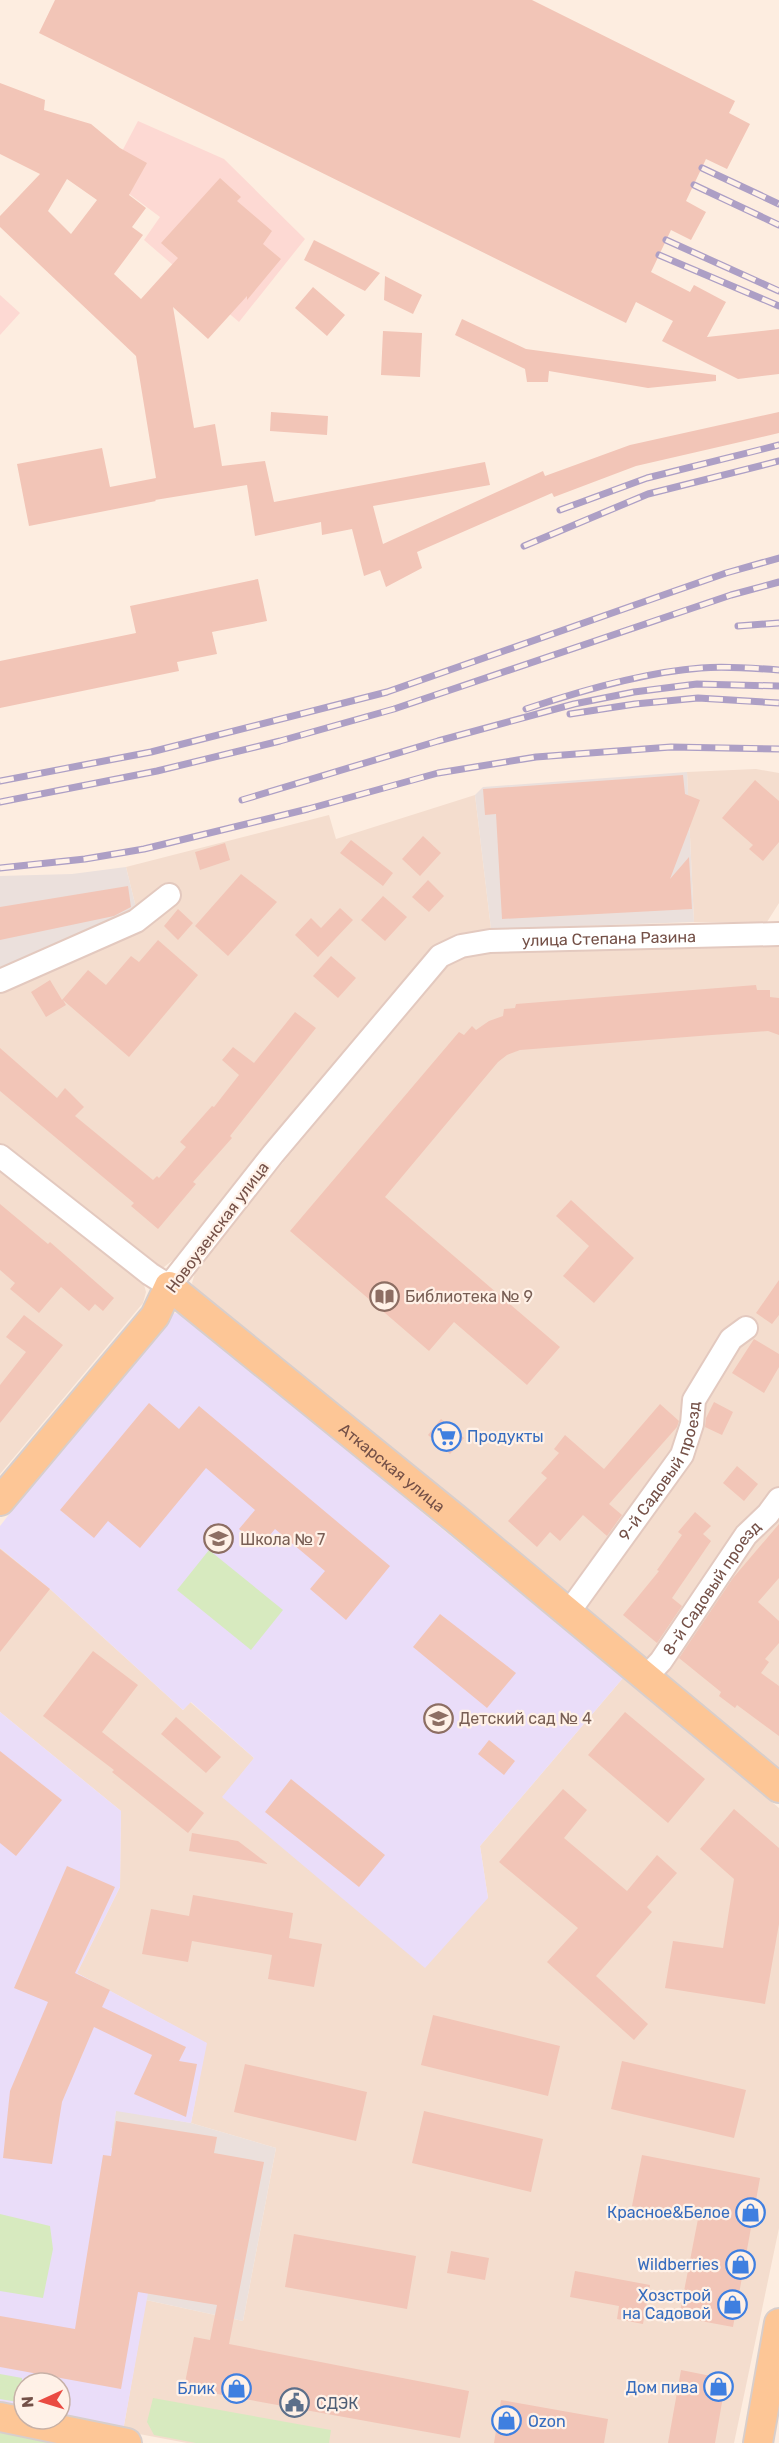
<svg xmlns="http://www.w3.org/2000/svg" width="779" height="2443" font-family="Rubik,sans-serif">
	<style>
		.residential { fill: #f4ddce }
		.commercial { fill: #fdd9d3 }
		.industrial { fill: #ebe0dc }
		.education { fill: #eaddf9 }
		.green { fill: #d7eabf }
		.building { fill: #f2c5b7; fill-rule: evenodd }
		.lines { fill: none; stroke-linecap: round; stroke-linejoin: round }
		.minor-casing { stroke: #e3c9bf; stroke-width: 26 }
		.major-casing { stroke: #d8cecb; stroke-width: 32 }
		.minor { stroke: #fff; stroke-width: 22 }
		.major { stroke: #fdc696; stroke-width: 28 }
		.rail-casing { stroke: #ad9fc5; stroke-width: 7 }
		.rail { stroke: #fff1e7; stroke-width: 4.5; stroke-dasharray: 14; stroke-linecap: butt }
		.labels { text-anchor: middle; stroke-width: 4.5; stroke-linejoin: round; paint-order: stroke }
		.street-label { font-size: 16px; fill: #745047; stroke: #fff1e7 }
		.education-label { font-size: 16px; fill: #785e54; stroke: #fff1e7; text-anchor: start }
		.shop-label { font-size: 16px; fill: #366cbe; stroke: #fff1e7; text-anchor: end }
		.service-label { font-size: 16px; fill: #4e5e75; stroke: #fff1e7; text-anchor: start }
	</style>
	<rect width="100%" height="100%" fill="#fdede0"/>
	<path class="residential" d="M756 769 779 773V903L767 922H694L687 772Z
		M475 795 491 929 456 934 437 945 265 1147 173 1260 164 1267 155 1266 0 1145V979L138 916 126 867 329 815 336 839Z
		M779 943V1773L198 1295 192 1283 197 1266 446 967 466 957 492 951Z
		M0 1168 143 1281 146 1292 143 1303 0 1474Z
		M0 1548 50 1589 183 1710 190 1702 254 1758 223 1798 488 1898 480 1846 623 1678 779 1808V2228L734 2443H187L123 2431 146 2300 243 2321 276 2148 191 2123 206 2043 77 1973 120 1887 121 1811 0 1712Z"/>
	<path class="commercial" d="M138 121 224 159 305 239 239 322 144 240 160 217 108 178Z
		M0 295 20 313 0 335Z"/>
	<path class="industrial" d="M687 772 694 922 491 929 475 795 483 787Z
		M126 867 138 916 0 979V876L72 874Z
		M116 2110 191 2123 276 2148 243 2321 146 2300 172 2162 110 2148Z"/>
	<path class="education" d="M175 1313 183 1315 623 1678 480 1846 488 1898 425 1968 222 1797 254 1758 191 1702 183 1710 50 1589 0 1548V1526L162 1319Z
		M0 1712 121 1811 120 1887 77 1973 207 2043 191 2123 116 2111 111 2148 172 2161 123 2431 60 2419V2383H24V2412L0 2407Z"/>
	<path class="green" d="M209 1550 283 1610 251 1650 177 1590Z
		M0 2214 50 2226 53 2249 43 2298 0 2291Z
		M0 2374 22 2378 23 2403 0 2399Z
		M153 2398 331 2430 329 2443H196L154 2435 147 2422Z
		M0 2431 62 2443H0Z"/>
	<path class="building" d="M55 0H532L735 101 729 113 750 124 727 169 706 159 686 201 706 212 691 240 671 230 651 272 690 292 694 285 726 302 707 337 779 329V374L738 379 662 341 673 321 636 302 626 323 39 33Z
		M0 83 45 100 44 110 91 124 120 148 147 163 129 195 146 208 132 227 143 235 114 274 141 299 178 258 161 243 220 178 241 197 237 201 272 231 263 244 281 259 247 300V296L208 339 173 307 194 428 215 424 222 466 265 461 274 502 485 462 490 485 373 506 383 544 543 471 545 476 630 445 779 412V433L636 466 554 497 552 493 417 552 422 568 386 587 380 570 364 576 352 529 322 535 321 522 255 536 247 485 155 500 156 501 29 526 17 464 102 448 110 487 156 478 136 356 0 227V216L40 174 0 154ZM67 179 97 200 71 234 48 211Z
		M314 240 380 273 365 291 304 260Z
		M385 276 422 295 413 314 384 300Z
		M313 287 345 315 327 336 295 308Z
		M462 319 526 349 716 375V381L648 388 549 371 548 382H527L525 369 455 335Z
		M383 331 422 333 420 377 381 375Z
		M271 412 328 416 327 435 270 431Z
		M258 579 267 621 212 632 217 654 177 662 179 671 0 708V661L136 633 130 606Z
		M683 775 685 794 700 800 670 879 689 857 692 909 502 919 496 814 485 815 483 789Z
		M755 780 779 801V842L763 861 749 849 753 845 722 818Z
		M423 836 441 853 420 876 402 859Z
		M351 840 393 873 383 886 340 853Z
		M225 843 230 860 200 870 195 852Z
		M241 874 277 902 228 956 195 926Z
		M428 880 444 896 429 912 412 897Z
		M128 886 131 907 114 916 0 940V907Z
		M383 896 407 917 385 941 361 920Z
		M340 908 353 920 318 957 295 935 311 918 321 928Z
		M178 909 193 923 178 940 164 926Z
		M158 940 198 975 129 1057 63 1000 66 1005 46 1017 31 992 50 980 62 1000 88 970 106 985 131 956 139 962Z
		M331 956 356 978 338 998 313 976Z
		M756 985 757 990H770V997L779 998V1035L768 1031 712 1035 520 1050 507 1055 498 1062 385 1197 560 1347 527 1385 454 1322 429 1351 290 1231 459 1032 464 1035 472 1026 476 1030 489 1021 503 1016 504 1009 515 1008 516 1004Z
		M295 1012 316 1028 230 1136 232 1138 193 1182 196 1184 158 1229 131 1206 134 1203 0 1091V1048L57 1098 65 1088 84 1107 75 1116 153 1180 157 1176 159 1178 186 1147 180 1142 212 1106 214 1107 239 1075 222 1060 233 1047 254 1063Z
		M571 1200 634 1258 594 1303 563 1276 589 1246 556 1216Z
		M0 1204 48 1244 50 1242 114 1298 103 1311 95 1304 89 1311 61 1287 39 1313 10 1289 15 1283 0 1270Z
		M779 1280V1315L772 1324 756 1313Z
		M24 1315 63 1345 0 1423V1385L26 1352 6 1337Z
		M754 1339 779 1354V1367L764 1393 732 1373Z
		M714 1402 733 1412 722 1435 705 1427 706 1418Z
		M149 1403 179 1429 199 1406 390 1566 346 1620 310 1589 325 1571 275 1529 260 1547 239 1529 255 1510 206 1468 140 1548 108 1521 94 1538 60 1510Z
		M660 1404 679 1421 677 1427 609 1504 622 1515 607 1536 583 1515 560 1541 550 1532 537 1547 508 1521 547 1478 541 1473 559 1453 554 1449 565 1435 604 1469Z
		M441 1419 464 1438 450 1454 428 1435Z
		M737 1466 758 1484 744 1501 723 1483Z
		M695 1512 711 1526 703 1534 711 1541 672 1598 682 1606 657 1643 623 1615 659 1571 657 1570 682 1535 678 1532Z
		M779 1524V1578L758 1602 779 1621V1643L765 1659 769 1662 761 1673 779 1686V1736L737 1705 735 1708 719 1696 721 1692 679 1658 733 1578Z
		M0 1549 50 1589 0 1652Z
		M440 1614 516 1673 487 1708 413 1647Z
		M93 1651 138 1685 102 1732 204 1813 188 1833 112 1772 114 1770 43 1716Z
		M625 1712 705 1779 668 1823 588 1755Z
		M176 1717 221 1757 206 1773 161 1734Z
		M489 1740 515 1761 504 1775 478 1754Z
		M0 1751 62 1800 16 1856 0 1843Z
		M291 1779 385 1855 359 1887 265 1812Z
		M563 1789 587 1810 564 1838 627 1891 657 1855 677 1873 647 1907 652 1912 596 1976 648 2024 634 2040 547 1962 578 1928 499 1862Z
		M734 1809 779 1848V1924L765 2004 665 1988 673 1941 723 1948 734 1879 700 1849Z
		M192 1833 238 1841 268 1864 189 1851Z
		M67 1866 115 1887 75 1973 110 1990 102 2007 186 2047 179 2061 197 2064 186 2117 134 2094 152 2055 94 2027 62 2102 52 2164 3 2158 10 2091 48 2002 14 1988Z
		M193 1895 293 1913 289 1938 322 1944 314 1987 268 1979 272 1955 192 1941 188 1962 142 1954 151 1909 189 1916Z
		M433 2015 560 2046 548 2096 421 2065Z
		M622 2061 746 2090 734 2138 611 2109Z
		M245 2064 367 2092 356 2141 234 2112Z
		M424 2111 543 2139 531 2192 412 2163Z
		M116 2121 217 2137 214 2153 264 2162 229 2344 469 2391 460 2438 184 2388 194 2337 210 2340 217 2305 138 2292 121 2389 0 2367V2316L75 2329 103 2155 111 2156Z
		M642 2155 760 2178 733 2327 679 2317 698 2219 632 2206Z
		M294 2234 416 2256 407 2309 285 2287Z
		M451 2251 489 2258 485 2280 447 2273Z
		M575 2271 650 2285 643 2324 617 2319 619 2306 570 2297Z
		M681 2370 726 2379 715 2443H668Z
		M501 2400 608 2419 604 2443H494Z"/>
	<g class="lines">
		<defs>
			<g id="minor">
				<path d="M0 981 136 921 169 895"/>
				<path id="s1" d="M0 1156 150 1274 169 1286 273 1154 440 956 461 946 490 941 779 934"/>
				<path id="s2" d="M568 1613 682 1455 692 1424 694 1400 731 1339 746 1328"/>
				<path id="s3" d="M646 1677 661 1661 746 1535 768 1514 779 1499"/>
			</g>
			<g id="major">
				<path id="s4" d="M0 1501 155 1316 169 1286 456 1519 779 1788"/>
				<path d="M0 2417 127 2443"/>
				<path d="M758 2443 779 2323"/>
			</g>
		</defs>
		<use href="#minor" class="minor-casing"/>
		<use href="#major" class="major-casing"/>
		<use href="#minor" class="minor"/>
		<use href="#major" class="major"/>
		<defs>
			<path id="rail" d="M702 168 779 204
				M694 185 779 225
				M666 240 779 291
				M659 255 779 306
				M560 510 647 478 779 445
				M524 546 648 494 779 461
				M738 626 779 623
				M526 709C580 691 644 672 701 668 727 666 753 668 779 670
				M570 714 635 704 698 698 779 703
				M0 781 151 752 387 692 726 573 779 558
				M242 800 438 741 574 704 634 692 697 684 779 686
				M0 802 157 771 280 741 394 709 731 595 779 582
				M0 868 85 859 144 849 308 809 438 773 536 757 671 747 779 749"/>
		</defs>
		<use href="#rail" class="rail-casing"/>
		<use href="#rail" class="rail"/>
	</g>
	<defs>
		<symbol id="library-ring" viewBox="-11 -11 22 22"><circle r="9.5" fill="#fff1e7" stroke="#8d6e63" stroke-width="1.5"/><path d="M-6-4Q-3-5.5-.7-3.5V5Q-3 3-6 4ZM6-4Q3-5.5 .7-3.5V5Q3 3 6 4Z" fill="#8d6e63"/></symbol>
		<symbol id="supermarket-ring" viewBox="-11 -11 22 22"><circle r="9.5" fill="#fff1e7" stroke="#3f7fe0" stroke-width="1.5"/><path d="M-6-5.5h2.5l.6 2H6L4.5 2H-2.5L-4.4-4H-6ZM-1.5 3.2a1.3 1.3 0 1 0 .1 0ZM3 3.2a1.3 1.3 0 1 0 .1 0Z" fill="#3f7fe0"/></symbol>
		<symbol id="school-ring" viewBox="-11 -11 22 22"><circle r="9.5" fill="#fff1e7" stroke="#8d6e63" stroke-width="1.5"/><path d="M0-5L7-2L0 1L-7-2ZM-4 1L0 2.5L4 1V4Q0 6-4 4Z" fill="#8d6e63"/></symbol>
		<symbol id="shop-ring" viewBox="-11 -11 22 22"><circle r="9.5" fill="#fff1e7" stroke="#3f7fe0" stroke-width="1.5"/><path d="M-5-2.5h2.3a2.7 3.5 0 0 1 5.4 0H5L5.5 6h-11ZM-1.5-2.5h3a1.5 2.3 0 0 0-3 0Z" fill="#3f7fe0"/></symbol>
		<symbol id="civic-ring" viewBox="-11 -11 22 22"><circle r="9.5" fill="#fff1e7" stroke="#5c6f8a" stroke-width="1.5"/><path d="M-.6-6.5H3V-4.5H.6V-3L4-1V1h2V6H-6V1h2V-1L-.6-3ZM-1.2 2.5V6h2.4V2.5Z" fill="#5c6f8a"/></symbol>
	</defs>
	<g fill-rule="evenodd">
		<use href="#library-ring" x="368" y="1280" width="33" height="33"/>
		<use href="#supermarket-ring" x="430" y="1420" width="33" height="33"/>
		<use href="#school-ring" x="202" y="1522" width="33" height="33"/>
		<use href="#school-ring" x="422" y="1702" width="33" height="33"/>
		<use href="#shop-ring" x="734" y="2196" width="33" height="33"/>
		<use href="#shop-ring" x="724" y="2248" width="33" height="33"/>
		<use href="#shop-ring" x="716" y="2288" width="33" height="33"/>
		<use href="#shop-ring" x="702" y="2370" width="33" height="33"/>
		<use href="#shop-ring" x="220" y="2372" width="33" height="33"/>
		<use href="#civic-ring" x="278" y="2386" width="33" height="33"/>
		<use href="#shop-ring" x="490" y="2404" width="33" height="33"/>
	</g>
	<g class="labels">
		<g class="street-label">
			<text dy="6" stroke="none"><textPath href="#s1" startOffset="812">улица Степана Разина</textPath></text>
			<text transform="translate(217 1227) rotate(-53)" y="6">Новоузенская улица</text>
			<text dy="6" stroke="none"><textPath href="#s4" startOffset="562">Аткарская улица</textPath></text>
			<text dy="6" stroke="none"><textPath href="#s2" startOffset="171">9-й Садовый проезд</textPath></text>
			<text dy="6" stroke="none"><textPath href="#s3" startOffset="111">8-й Садовый проезд</textPath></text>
		</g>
		<g class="education-label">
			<text x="405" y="1302">Библиотека № 9</text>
			<text x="240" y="1545">Школа № 7</text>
			<text x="459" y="1724">Детский сад № 4</text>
		</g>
		<g class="shop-label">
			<text x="467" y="1442" text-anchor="start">Продукты</text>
			<text x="730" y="2218">Красное&amp;Белое</text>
			<text x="719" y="2270">Wildberries</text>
			<text x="711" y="2301">Хозстрой<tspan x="711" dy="18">на Садовой</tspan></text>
			<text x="698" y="2393">Дом пива</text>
			<text x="215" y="2394">Блик</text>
			<text x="528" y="2427" text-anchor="start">Ozon</text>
		</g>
		<g class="service-label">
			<text x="316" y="2409">СДЭК</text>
		</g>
	</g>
	<g transform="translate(42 2401) rotate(266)"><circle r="28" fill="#fff1e7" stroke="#c7b1a7" stroke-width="1.5"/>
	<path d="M0-4.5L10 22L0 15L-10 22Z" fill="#ea4b42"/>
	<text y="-9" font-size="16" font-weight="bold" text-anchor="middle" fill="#745047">N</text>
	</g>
</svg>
